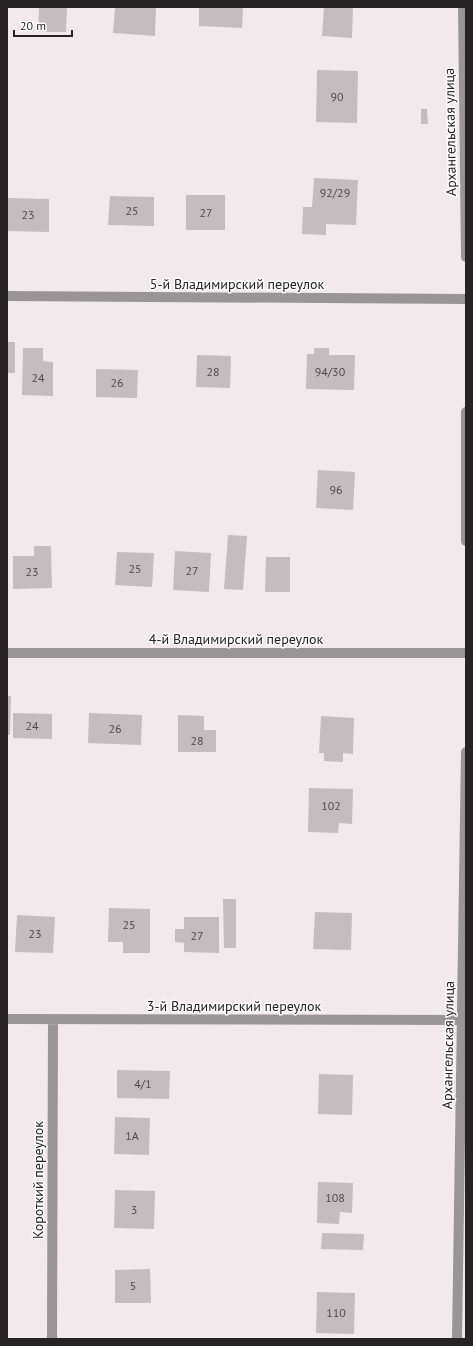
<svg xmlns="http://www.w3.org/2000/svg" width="473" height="1346" font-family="'PT Sans',sans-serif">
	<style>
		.building { fill: #c5bcc0 }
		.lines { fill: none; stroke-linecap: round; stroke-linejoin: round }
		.minor { stroke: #999597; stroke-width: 10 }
		.labels { text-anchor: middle; stroke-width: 3; stroke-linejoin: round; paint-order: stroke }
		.number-label { font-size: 12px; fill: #4e494c }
		.street-label { font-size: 14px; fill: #272325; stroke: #fff }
	</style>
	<rect width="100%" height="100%" fill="#f2e9ed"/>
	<path class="building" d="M39 7H67L66 32H38Z
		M115 7H156L155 36 113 33Z
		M199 7H243L242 28 199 26Z
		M324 7H353L352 38 322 36Z
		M317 70 358 71 357 123 316 122Z
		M421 109H427L428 124H421Z
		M314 178 358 180 356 225 326 224V235L302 234 303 207H312Z
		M186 195H225V230H186Z
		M110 196 154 197V226L108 225Z
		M7 198 49 199V232L7 231Z
		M7 342H15V373H7Z
		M23 348H43V361L53 362V396L22 395Z
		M314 348H329V355H355L354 390 306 389 307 354H314Z
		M197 355 231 356 230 388 196 387Z
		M96 369 138 370 137 398 96 397Z
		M318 470 355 472 353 510 316 508Z
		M228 535 247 536 243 590 224 589Z
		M34 546H51L52 588 13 589V556H34Z
		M175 551 211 553 209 592 173 590Z
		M117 552 154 553 152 587 115 585Z
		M266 557H290V592H265Z
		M7 696H11L10 735H7Z
		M13 713 52 714V739L13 738Z
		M89 713 142 715 141 745 88 743Z
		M178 715 204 716V730H216V752H178Z
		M321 716 354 718 353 754 343 753V762L324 761V753H319Z
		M309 788 353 789 352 824 339 823 338 833 308 832Z
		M223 899H236V948H224Z
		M109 908 150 909V953H123V942H108Z
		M315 912 352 913 351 950 313 949Z
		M17 915 55 917 53 953 15 952Z
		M184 917H219V953L184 952V943L175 942V929H184Z
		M117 1070 170 1071 169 1099 117 1098Z
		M319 1074 353 1075 352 1115 318 1114Z
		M115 1117 150 1118 149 1155 114 1154Z
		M318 1182 353 1183 352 1213 340 1212 339 1224 317 1223Z
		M115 1190 155 1191 154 1229 114 1228Z
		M322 1233 364 1234 363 1250 321 1249Z
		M150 1269 151 1303H115V1270Z
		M317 1292 355 1293 354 1334 316 1333Z"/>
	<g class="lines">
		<path class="minor" d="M463 7 466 257
			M7 296 466 299
			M466 412V541
			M7 653H466
			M7 1019 466 1020
			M52 1339 53 1020
			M457 1339 466 752"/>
	</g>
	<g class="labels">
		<g class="number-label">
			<text x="337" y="101">90</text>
			<text x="335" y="197">92/29</text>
			<text x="132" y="215">25</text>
			<text x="206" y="217">27</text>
			<text x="28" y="219">23</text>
			<text x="213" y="376">28</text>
			<text x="330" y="376">94/30</text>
			<text x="38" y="382">24</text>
			<text x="117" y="387">26</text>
			<text x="336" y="494">96</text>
			<text x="135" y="573">25</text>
			<text x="192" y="575">27</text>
			<text x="32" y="576">23</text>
			<text x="32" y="730">24</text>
			<text x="115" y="733">26</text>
			<text x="197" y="745">28</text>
			<text x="331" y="810">102</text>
			<text x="129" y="929">25</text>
			<text x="35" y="938">23</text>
			<text x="197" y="940">27</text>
			<text x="143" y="1088">4/1</text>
			<text x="132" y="1140">1А</text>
			<text x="335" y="1202">108</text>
			<text x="134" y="1214">3</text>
			<text x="133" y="1290">5</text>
			<text x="336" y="1317">110</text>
		</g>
		<g class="street-label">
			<text transform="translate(450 132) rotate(-91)" y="5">Архангельская улица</text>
			<text x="237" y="289">5-й Владимирский переулок</text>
			<text x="236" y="644">4-й Владимирский переулок</text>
			<text x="234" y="1011">3-й Владимирский переулок</text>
			<text transform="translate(448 1045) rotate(-89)" y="5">Архангельская улица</text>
			<text transform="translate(38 1180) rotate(-90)" y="5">Короткий переулок</text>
		</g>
	</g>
	<rect width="473" height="1346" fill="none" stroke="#272325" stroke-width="16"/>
	<path d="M14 30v6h58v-6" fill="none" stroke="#272325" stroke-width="2"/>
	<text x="20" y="30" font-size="12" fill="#272325" stroke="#ffffff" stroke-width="3" paint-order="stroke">20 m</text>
</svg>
